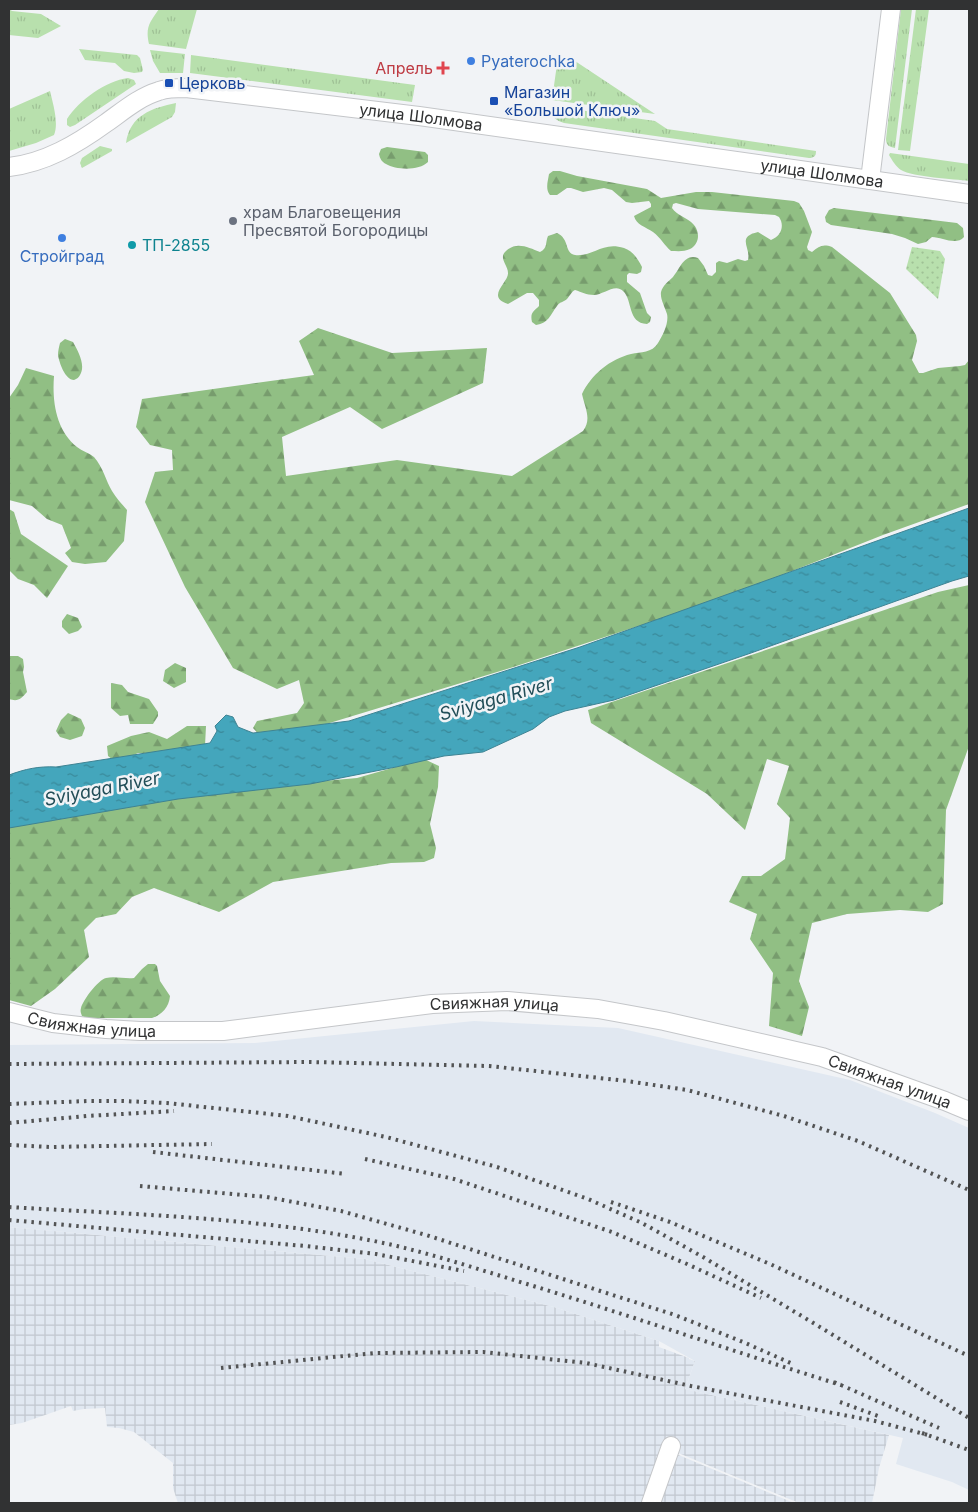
<svg xmlns="http://www.w3.org/2000/svg" width="978" height="1512" font-family="Inter,sans-serif">
	<style>
		.industrial { fill: url(#industrial-grid) }
		.built { fill: #e1e8f1 }
		.grass { fill: url(#grass-tufts) }
		.forest { fill: url(#forest-firs) }
		.park { fill: url(#park-dots) }
		.water { fill: url(#water-ripples); stroke: #3e8393 }
		.lines { fill: none; stroke-linecap: round; stroke-linejoin: round }
		.minor-casing { stroke: #c4c6c9; stroke-width: 20 }
		.minor { stroke: #fff; stroke-width: 18 }
		.rail { stroke: #525354; stroke-width: 4; stroke-dasharray: 2.5 5; stroke-linecap: butt }
		.shop-dot { fill: #3f7fe0; stroke: #f1f3f6; stroke-width: 2 }
		.health-dot { fill: #e0444e; stroke: #f1f3f6; stroke-width: 2 }
		.transit-dot { fill: #1a4fb4; stroke: #f1f3f6; stroke-width: 2 }
		.worship-dot { fill: #6b7280; stroke: #f1f3f6; stroke-width: 2 }
		.culture-dot { fill: #0f9aa8; stroke: #f1f3f6; stroke-width: 2 }
		.labels { text-anchor: middle; stroke-width: 5; stroke-linejoin: round; paint-order: stroke }
		.shop-label { font-size: 16px; fill: #366cbe; stroke: #f1f3f6; text-anchor: start }
		.health-label { font-size: 16px; fill: #be3a42; stroke: #f1f3f6; text-anchor: end }
		.transit-label { font-size: 16px; fill: #164399; stroke: #f1f3f6; text-anchor: start }
		.street-label { font-size: 16px; fill: #313233; stroke: #f1f3f6 }
		.worship-label { font-size: 16px; fill: #5b616d; stroke: #f1f3f6; text-anchor: start }
		.culture-label { font-size: 16px; fill: #0d838f; stroke: #f1f3f6; text-anchor: start }
		.water-label { font-size: 18px; font-style: italic; fill: #224e58; stroke: #f1f3f6 }
	</style>
	<defs>
		<pattern id="industrial-grid" width="8" height="8" patternUnits="userSpaceOnUse" patternTransform="scale(1.25)"><rect width="8" height="8" fill="#e1e8f1"/><path d="M0 4h8M4 0v8" fill="none" stroke="#c2c7cf"/></pattern>
		<pattern id="grass-tufts" width="24" height="20" patternUnits="userSpaceOnUse" patternTransform="scale(1.25)"><rect width="24" height="20" fill="#b8e0ad"/><path d="M3 7l-1-3M5 7V3M7 7l1-3M15 17l-1-3M17 17v-4M19 17l1-3" fill="none" stroke="#9fc195"/></pattern>
		<pattern id="forest-firs" width="22" height="20" patternUnits="userSpaceOnUse" patternTransform="scale(1.25)"><rect width="22" height="20" fill="#91bf84"/><path d="M5 1l3.5 6h-7zM16 11l3.5 6h-7z" fill="#779c6d"/></pattern>
		<pattern id="park-dots" width="8" height="8" patternUnits="userSpaceOnUse" patternTransform="scale(1.25)"><rect width="8" height="8" fill="#b8e0ad"/><path d="M2 2h.1M6 6h.1" fill="none" stroke="#9fc195" stroke-width="1.8" stroke-linecap="round"/></pattern>
		<pattern id="water-ripples" width="26" height="14" patternUnits="userSpaceOnUse" patternTransform="scale(1.25)"><rect width="26" height="14" fill="#44a6bc"/><path d="M2 4q2-2 4 0t4 0M15 11q2-2 4 0t4 0" fill="none" stroke="#398899"/></pattern>
	</defs>
	<rect width="100%" height="100%" fill="#f1f3f6"/>
	<path class="industrial" d="M9 1227 365 1259 554 1307 659 1341V1347L689 1358V1359L695 1361 685 1389 889 1435 879 1468 872 1503H799L676 1452 646 1503H178L173 1488V1463L134 1432 119 1428 107 1427 105 1408 84 1409 73 1411 71 1406 22 1423 9 1425Z
		M676 1454 794 1503H658Z"/>
	<path class="built" d="M474 1021 618 1028 850 1080 935 1113 969 1128V1490L952 1482 896 1464 903 1438 685 1389 695 1361 659 1341 554 1307 365 1259 9 1227V1045L255 1043Z"/>
	<path class="grass" d="M9 9 12 11 41 14 61 26 38 38 9 35Z
		M159 9H197L186 49 149 44C145 27 150 22 159 9Z
		M901 9H912L895 148C889 147 886 145 886 139Z
		M916 9H929L910 151 898 150Z
		M79 49 137 55 140 58 143 70 142 72 134 73 124 71 115 63 85 60Z
		M150 50 185 54 183 73H160L153 61Z
		M191 55 415 85 412 102 190 73Z
		M564 60 575 61 655 114 552 100 557 64Z
		M128 78 134 80 136 84 75 125 70 127 67 125V119C79 100 106 81 128 78Z
		M50 91C53 104 59 123 54 135L36 143 9 151V109Z
		M176 103 175 112 172 117 126 143C130 115 152 108 176 103Z
		M552 106 655 121 667 129 816 151C816 156 814 158 809 158L564 123C555 120 550 117 552 106Z
		M100 146 112 149V151L82 168 80 163 82 158Z
		M890 153 969 164V181C954 179 913 177 901 170 896 167 892 160 889 155Z"/>
	<path class="forest" d="M387 147 425 152 428 155V162C419 171 396 170 386 164 382 162 380 159 379 154L381 149Z
		M553 171H560L577 176 647 189 661 198 696 192H712L794 201 799 203 804 211 812 232 807 247 808 250 812 252C819 246 823 244 832 247L890 293 916 335 917 341 912 360 919 373H923L938 368 960 366 965 365 969 360V504L883 535 724 598 507 669 300 732 262 738 253 728 257 721 297 713 304 703 299 680 277 689 233 668 185 587 145 502 155 472 173 470 172 450 150 445 136 427 142 399 314 375 299 341 318 328 392 353 487 348 483 383 382 429 350 407 282 437 286 476 397 460 512 476 583 431C592 419 585 408 582 394 591 375 610 359 631 354 641 352 652 353 658 343 663 335 669 323 667 314 665 307 660 299 661 292 663 285 668 282 673 277 680 269 684 253 698 258L704 266 708 275 712 276 716 272V263L719 261 727 263 738 259 745 261 748 260C751 247 736 237 758 232L771 240C781 236 785 226 779 217L775 215 698 209 676 203 673 204 672 208C677 215 685 217 691 222 700 229 701 243 690 249 684 252 677 251 671 251 664 245 661 238 653 232 646 227 636 225 634 216L651 207V204L649 201 632 203 626 202 612 190 604 188 583 192 571 188H567L557 195H550C545 189 548 181 549 174Z
		M834 208 957 223 963 228 964 237C956 246 942 237 932 237L926 242 918 244 905 238 892 234 831 225 826 222 825 217 829 210Z
		M557 233C570 239 564 253 575 255 594 257 602 241 624 248 633 251 638 259 642 267L641 272 637 274 629 273 627 275V282L640 293 647 313 651 317 650 322 647 324C627 323 633 300 623 291 615 283 603 295 594 295 586 295 582 292 575 290 571 292 570 296 567 299 564 302 559 302 557 306 550 315 549 323 536 325L532 322C530 313 533 312 539 306V300L533 293H527L508 304C485 297 509 282 508 273 508 265 498 258 506 251 517 241 529 248 540 252 548 248 545 243 548 236Z
		M65 339 73 342C78 351 86 365 80 375 79 377 77 379 74 380 65 380 59 362 58 355 58 351 59 347 60 343Z
		M26 368 54 376C52 402 56 430 77 447 82 451 89 453 94 457 103 467 106 481 112 491 116 498 122 504 127 510L124 541 106 562 85 564 72 562 65 553 71 548 62 525 47 519 32 506 9 500V398L18 385Z
		M9 509 14 512 21 534 68 566 47 598 34 585 18 579 9 570Z
		M969 585V746L946 810 943 904 928 912 900 910 847 914 812 923 799 981 809 1007 802 1036 769 1026 773 973 750 939 757 914 729 902 742 876H761L785 859 790 818 777 804 789 766 767 759 745 830 707 794 591 723 588 710 938 592Z
		M67 614 78 618 82 627 78 631 69 634 62 627V621Z
		M10 656H18L23 659 24 667 23 672 27 692C21 699 18 702 9 699V658Z
		M175 663 186 668V682L174 688 163 681 165 670Z
		M111 683 122 685 128 692 149 699 158 712V716L153 724H130L128 715 120 716 111 708Z
		M68 713 81 719 85 728 82 736 70 740 60 737 56 731 61 720Z
		M187 726H206L205 746 159 753H138L117 763 108 756 107 746 131 736 149 732 167 739Z
		M424 759 439 766 438 787 430 824 436 848 434 858 424 862 391 863 273 882 219 912 154 888 132 897 116 914 96 918 84 930 89 957 55 989 31 1006 9 1000V825L213 791 357 778Z
		M148 964H155L157 966 160 981 170 996C169 1007 162 1015 152 1018H87L82 1016C81 1013 80 1012 81 1008 83 1000 98 980 106 978 115 976 125 979 134 978L142 969Z"/>
	<path class="park" d="M912 247 940 251 945 259 938 299 906 269Z"/>
	<path class="water" d="M969 508V576L952 581 751 653 614 700 565 711 549 717 533 729 483 752 444 756 396 767 310 784 178 799 9 828V775C25 769 39 766 56 767L210 743 217 731 215 726 226 715 233 717 238 727 253 733 349 721 580 647Z"/>
	<g class="lines">
		<defs>
			<g id="minor">
				<path id="s1" d="M9 167C45 163 77 144 106 123 123 111 139 97 159 91 167 88 177 88 186 88L419 116 969 194"/>
				<path d="M870 180 891 9"/>
				<path id="s2" d="M9 1012 53 1023 106 1029 140 1031H223L432 1004 507 1001 598 1009 664 1021 822 1057 945 1101 969 1111"/>
				<path d="M651 1503 671 1446"/>
			</g>
		</defs>
		<use href="#minor" class="minor-casing"/>
		<use href="#minor" class="minor"/>
		<path class="rail" d="M9 1064 310 1062 489 1066 627 1081 687 1090 784 1116 858 1141 969 1190
			M9 1104 88 1101H123L167 1103 288 1116 386 1137 497 1167 588 1199 642 1223 703 1257 815 1324 969 1418
			M9 1123 87 1116 174 1111
			M9 1145 50 1147 212 1144
			M153 1152 346 1174
			M365 1159 454 1179 612 1232 687 1264 761 1298
			M140 1186 267 1197 341 1211 426 1235 675 1315 743 1342 793 1364
			M611 1202 670 1222 770 1264 969 1356
			M9 1207C138 1215 270 1217 397 1246 438 1256 478 1269 517 1281 626 1314 732 1351 841 1385
			M9 1220 305 1246 376 1254 464 1271
			M221 1368 375 1353 483 1352 586 1363 691 1386 875 1421 928 1435
			M834 1382 939 1428
			M840 1402 878 1416
			M922 1433 969 1450"/>
	</g>
	<g class="shop-dot">
		<circle cx="471" cy="61" r="5"/>
		<circle cx="62" cy="238" r="5"/>
	</g>
	<path class="health-dot" d="M440.5 60.5h5v5h5v5h-5v5h-5v-5h-5v-5h5z"/>
	<g class="transit-dot">
		<rect x="164" y="78" width="10" height="10" rx="2.5"/>
		<rect x="489" y="96" width="10" height="10" rx="2.5"/>
	</g>
	<circle class="worship-dot" cx="233" cy="221" r="5"/>
	<circle class="culture-dot" cx="132" cy="245" r="5"/>
	<g class="labels">
		<g class="shop-label">
			<text x="481" y="67">Pyaterochka</text>
			<text x="62" y="262" text-anchor="middle">Стройград</text>
		</g>
		<g class="health-label">
			<text x="433" y="74">Апрель</text>
		</g>
		<g class="transit-label">
			<text x="179" y="89">Церковь</text>
			<text x="504" y="98">Магазин<tspan x="504" dy="18">«Большой Ключ»</tspan></text>
		</g>
		<g class="street-label">
			<text dy="6" stroke="none"><textPath href="#s1" startOffset="434">улица Шолмова</textPath></text>
			<text dy="6" stroke="none"><textPath href="#s1" startOffset="839">улица Шолмова</textPath></text>
			<text dy="6" stroke="none"><textPath href="#s2" startOffset="489">Свияжная улица</textPath></text>
			<text dy="6" stroke="none"><textPath href="#s2" startOffset="84">Свияжная улица</textPath></text>
			<text dy="6" stroke="none"><textPath href="#s2" startOffset="894">Свияжная улица</textPath></text>
		</g>
		<g class="worship-label">
			<text x="243" y="218">храм Благовещения<tspan x="243" dy="18">Пресвятой Богородицы</tspan></text>
		</g>
		<g class="culture-label">
			<text x="142" y="251">ТП-2855</text>
		</g>
		<g class="water-label">
			<text transform="translate(496 699) rotate(-16)" y="6">Sviyaga River</text>
			<text transform="translate(102 789) rotate(-11)" y="6">Sviyaga River</text>
		</g>
	</g>
	<rect width="978" height="1512" fill="none" stroke="#313233" stroke-width="20"/>
</svg>
